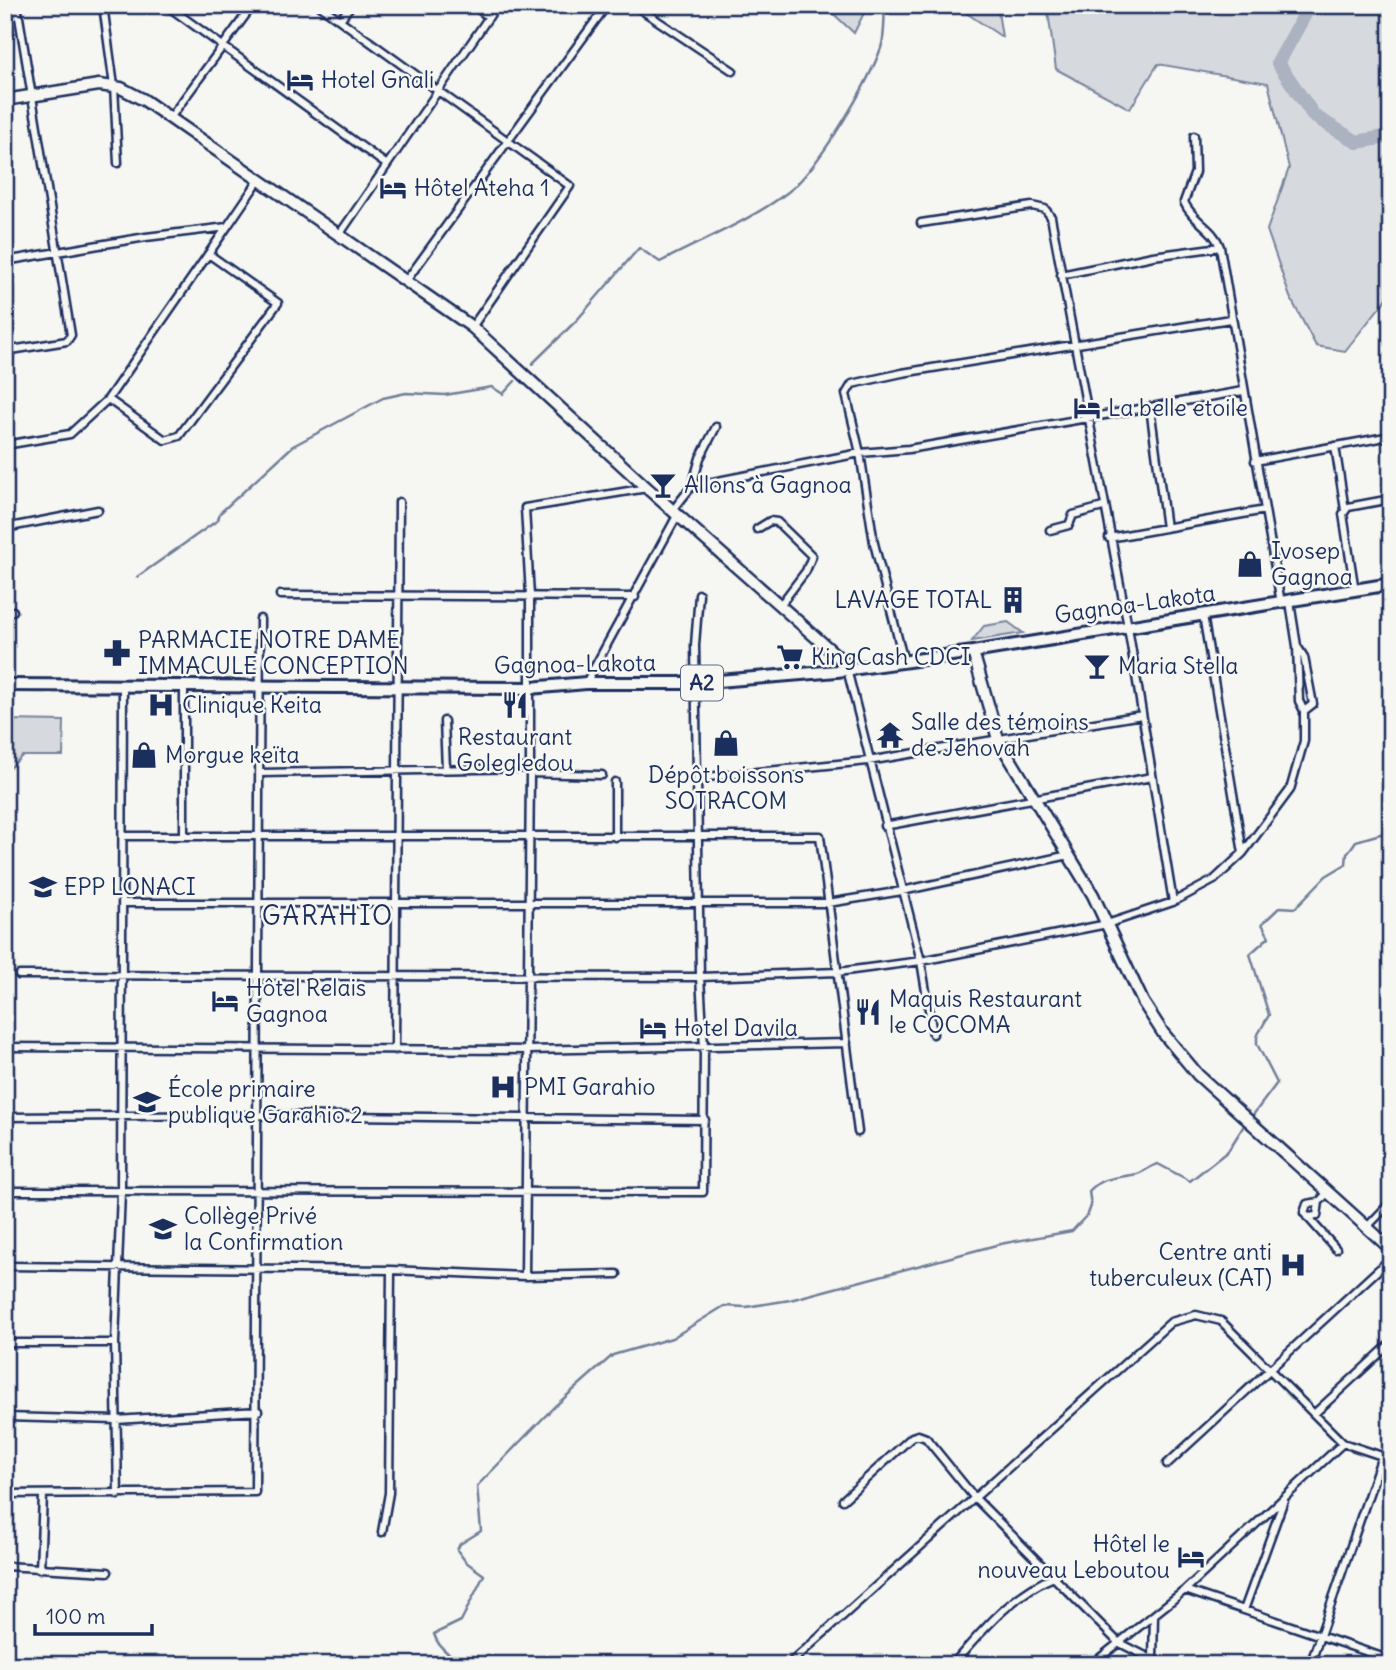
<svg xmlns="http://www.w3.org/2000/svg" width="1396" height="1670" font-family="Delius,sans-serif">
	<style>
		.green { fill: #d6d9dd; stroke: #78849e; stroke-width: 2 }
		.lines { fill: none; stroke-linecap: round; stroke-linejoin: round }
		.stream { stroke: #717e99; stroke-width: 2.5 }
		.river { stroke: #abb2c0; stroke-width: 14 }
		.street-casing { stroke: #1b2f5e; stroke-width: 11 }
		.secondary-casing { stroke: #1b2f5e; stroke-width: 15 }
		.primary-casing { stroke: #1b2f5e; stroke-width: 16 }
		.street { stroke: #f6f6f2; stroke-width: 6 }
		.secondary { stroke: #f6f6f2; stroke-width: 10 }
		.primary { stroke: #f6f6f2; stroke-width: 10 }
		.labels { text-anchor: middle; stroke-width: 5; stroke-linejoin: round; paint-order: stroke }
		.shield { fill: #f6f6f2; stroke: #5d6b8a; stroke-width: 2 }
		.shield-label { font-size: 21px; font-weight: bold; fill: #1b2f5e }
		.poi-label { font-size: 23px; fill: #1b2f5e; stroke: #f6f6f2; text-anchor: start }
		.street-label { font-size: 23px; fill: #1b2f5e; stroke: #f6f6f2 }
		.quarter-label { font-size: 26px; letter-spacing: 2px; fill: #1b2f5e; stroke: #f6f6f2 }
	</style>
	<rect width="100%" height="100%" fill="#f6f6f2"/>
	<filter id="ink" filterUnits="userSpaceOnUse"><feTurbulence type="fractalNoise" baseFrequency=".0143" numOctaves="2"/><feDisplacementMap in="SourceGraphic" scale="14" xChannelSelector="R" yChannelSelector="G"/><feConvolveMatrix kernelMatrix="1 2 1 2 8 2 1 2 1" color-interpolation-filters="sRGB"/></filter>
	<g filter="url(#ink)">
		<path class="green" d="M824 5H868L854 33Z
			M956 5H997L1002 37 956 6Z
			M1047 5H1391V293L1345 351 1316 346 1290 297 1267 230 1289 168 1268 83 1158 64 1130 109 1056 69Z
			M1008 622 1023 633 972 641 984 626Z
			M5 720 64 721 63 756H22L5 773Z"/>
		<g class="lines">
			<path class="stream" d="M532 364 577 320 639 248 660 262C702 240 750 221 788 192 818 169 868 84 881 48 885 36 884 19 885 5
				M137 577 218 520 220 513 293 446 383 398 406 393 445 395 492 387 503 394 515 381
				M1250 1119 1277 1083 1257 1044V1036L1269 1015 1250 954 1269 937 1262 924 1280 907 1295 908 1326 876 1346 864 1347 854 1356 841 1391 831
				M476 1665C458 1661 440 1653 434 1634L461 1621 484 1575 466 1562 457 1550 460 1544 481 1531 477 1486 554 1407 613 1355 672 1338 724 1306 746 1307 790 1300 1000 1244 1072 1231 1088 1214 1091 1206 1089 1191C1103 1176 1119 1178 1137 1174 1145 1172 1150 1166 1158 1164L1190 1181 1228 1151 1245 1124"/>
			<path class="river" d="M1310 5 1278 63 1314 116 1357 142 1391 136"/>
			<defs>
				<path id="street" d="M103 5 114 86 118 163
					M166 5 387 165
					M319 5 570 186 472 327
					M473 5 489 17
					M634 5 733 71
					M340 20 351 5
					M170 118 253 5
					M1194 136 1195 172 1184 202C1192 221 1214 228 1220 247L1281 603
					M921 223 1032 206 1045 209 1051 217 1128 627 1173 902
					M227 227 259 180
					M339 235 497 5
					M5 261 146 237 227 227 108 399 70 434 5 445
					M1061 275 1153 256 1220 247
					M406 281 607 5
					M5 351 67 341 71 335 17 5
					M108 399 165 440 179 436 278 303 210 255
					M1150 407 1166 528
					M1335 446 1345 510
					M1255 461 1391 436
					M692 486 700 458 716 427
					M673 510 692 486 860 453 909 449 1243 391
					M5 528 98 510
					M757 529 770 521 777 522 812 556 806 571 781 604
					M1050 530 1069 525 1073 515 1103 507
					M1109 538 1265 510
					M1355 591 1343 514 1348 507 1391 499
					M280 595 635 597
					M5 613 13 611
					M1203 615 1243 853
					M1297 646 1304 657 1313 704 1304 711
					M904 662 874 543 860 453 846 394 852 384 902 373 1230 319
					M847 669 921 961 933 1034
					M586 683 678 514
					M184 686V836
					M444 721 446 769
					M260 773 530 768
					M530 773 602 775
					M697 778 868 761 1142 715
					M615 782V837
					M884 826 1152 777
					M124 836H820L858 1132
					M123 903H828L902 891 1069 855
					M19 975 700 977 838 972 921 961 1107 924 1173 902 1214 880 1243 853 1290 790 1304 741V711L1299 701 1297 646 1290 602
					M5 1047 529 1050 847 1043
					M395 1050 399 502
					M5 1117 257 1115 705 1120
					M5 1191 703 1192 704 1047 700 977 695 645 699 594
					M1319 1202 1307 1204 1304 1213 1336 1249
					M1307 1217 1317 1216 1319 1202 1328 1192
					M1367 1227 1391 1202
					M5 1266 391 1270 525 1276 617 1274
					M525 1276 530 773V596L525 508 647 488
					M5 1343H115
					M1314 1414 1391 1343
					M5 1417 116 1420 258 1411
					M1167 1464 1391 1258
					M5 1494 255 1492 260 619
					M118 1495 115 1343 121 1192 123 685
					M843 1500 912 1437 918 1435 926 1438 974 1497 1118 1642 1163 1665
					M382 1532 389 1493 391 1270
					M5 1566 108 1572
					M40 1569 43 1496
					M1185 1590 1391 1660
					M1244 1610 1284 1500
					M1153 1659 1154 1616
					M788 1665 1171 1322 1196 1315 1221 1321 1343 1443 1391 1459
					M952 1665C982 1631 1013 1593 1056 1576
					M1091 1665 1185 1590 1343 1443
					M1310 1665 1382 1456"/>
				<path id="secondary" d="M5 100 99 85 121 88 144 100 472 327 647 488 845 663 847 669
					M973 652 998 739 1093 895 1143 1002 1163 1033 1198 1075 1391 1249"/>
				<path id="primary" d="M5 685 530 688 586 683H695L837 671 973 652 1391 584"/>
			</defs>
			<use href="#street" class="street-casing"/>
			<use href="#secondary" class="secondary-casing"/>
			<use href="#primary" class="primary-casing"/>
			<use href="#street" class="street"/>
			<use href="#secondary" class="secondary"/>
			<use href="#primary" class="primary"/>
		</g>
	</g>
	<defs>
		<symbol id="hotel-bare" viewBox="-9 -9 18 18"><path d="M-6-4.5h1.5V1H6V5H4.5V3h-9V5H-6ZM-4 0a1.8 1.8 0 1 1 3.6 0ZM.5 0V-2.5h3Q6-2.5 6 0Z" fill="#1b2f5e" stroke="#f6f6f2" stroke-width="2.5" paint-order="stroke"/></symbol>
		<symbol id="bar-bare" viewBox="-9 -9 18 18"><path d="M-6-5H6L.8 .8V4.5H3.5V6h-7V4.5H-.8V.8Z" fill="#1b2f5e" stroke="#f6f6f2" stroke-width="2.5" paint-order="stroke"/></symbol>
		<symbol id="shop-bare" viewBox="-9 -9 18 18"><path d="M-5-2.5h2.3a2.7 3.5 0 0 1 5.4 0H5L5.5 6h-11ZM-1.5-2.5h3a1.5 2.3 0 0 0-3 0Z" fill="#1b2f5e" stroke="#f6f6f2" stroke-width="2.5" paint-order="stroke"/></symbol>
		<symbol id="building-bare" viewBox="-9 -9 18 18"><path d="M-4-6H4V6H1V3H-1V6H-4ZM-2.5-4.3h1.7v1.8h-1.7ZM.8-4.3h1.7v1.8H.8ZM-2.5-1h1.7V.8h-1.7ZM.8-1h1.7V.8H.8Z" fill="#1b2f5e" stroke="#f6f6f2" stroke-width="2.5" paint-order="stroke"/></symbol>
		<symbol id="pharmacy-bare" viewBox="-9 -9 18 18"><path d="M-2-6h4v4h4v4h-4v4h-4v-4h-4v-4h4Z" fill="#1b2f5e" stroke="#f6f6f2" stroke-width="2.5" paint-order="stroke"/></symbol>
		<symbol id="supermarket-bare" viewBox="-9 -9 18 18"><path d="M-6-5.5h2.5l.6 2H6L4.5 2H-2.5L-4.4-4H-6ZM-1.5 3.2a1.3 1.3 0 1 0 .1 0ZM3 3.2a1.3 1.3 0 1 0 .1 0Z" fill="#1b2f5e" stroke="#f6f6f2" stroke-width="2.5" paint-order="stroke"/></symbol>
		<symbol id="hospital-bare" viewBox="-9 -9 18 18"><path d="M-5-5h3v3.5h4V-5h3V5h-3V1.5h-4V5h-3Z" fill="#1b2f5e" stroke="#f6f6f2" stroke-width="2.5" paint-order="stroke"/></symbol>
		<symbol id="restaurant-bare" viewBox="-9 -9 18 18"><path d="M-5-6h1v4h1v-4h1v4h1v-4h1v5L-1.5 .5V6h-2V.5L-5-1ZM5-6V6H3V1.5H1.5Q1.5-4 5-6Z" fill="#1b2f5e" stroke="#f6f6f2" stroke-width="2.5" paint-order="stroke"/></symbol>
		<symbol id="temple-bare" viewBox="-9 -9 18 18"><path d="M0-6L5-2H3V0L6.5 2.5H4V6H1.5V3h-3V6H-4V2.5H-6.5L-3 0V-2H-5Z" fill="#1b2f5e" stroke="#f6f6f2" stroke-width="2.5" paint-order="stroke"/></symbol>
		<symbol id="school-bare" viewBox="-9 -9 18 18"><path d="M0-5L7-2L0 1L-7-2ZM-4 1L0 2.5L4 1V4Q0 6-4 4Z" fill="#1b2f5e" stroke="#f6f6f2" stroke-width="2.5" paint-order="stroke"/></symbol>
		<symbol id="university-bare" viewBox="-9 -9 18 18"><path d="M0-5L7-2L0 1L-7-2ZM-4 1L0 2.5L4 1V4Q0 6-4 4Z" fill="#1b2f5e" stroke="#f6f6f2" stroke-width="2.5" paint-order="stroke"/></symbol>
	</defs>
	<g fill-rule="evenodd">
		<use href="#hotel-bare" x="281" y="61" width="38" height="38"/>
		<use href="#hotel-bare" x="374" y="169" width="38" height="38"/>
		<use href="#hotel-bare" x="1068" y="389" width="38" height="38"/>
		<use href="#bar-bare" x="644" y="466" width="38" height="38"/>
		<use href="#shop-bare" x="1231" y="545" width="38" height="38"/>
		<use href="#building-bare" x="994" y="581" width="38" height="38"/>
		<use href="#pharmacy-bare" x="98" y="634" width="38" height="38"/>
		<use href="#supermarket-bare" x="771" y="638" width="38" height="38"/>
		<use href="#bar-bare" x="1078" y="647" width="38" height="38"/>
		<use href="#hospital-bare" x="142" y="686" width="38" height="38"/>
		<use href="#restaurant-bare" x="496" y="686" width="38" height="38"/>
		<use href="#temple-bare" x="871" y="716" width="38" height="38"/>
		<use href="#shop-bare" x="707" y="724" width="38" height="38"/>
		<use href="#shop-bare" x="125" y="736" width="38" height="38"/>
		<use href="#school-bare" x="24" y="868" width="38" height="38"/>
		<use href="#hotel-bare" x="206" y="982" width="38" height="38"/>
		<use href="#restaurant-bare" x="849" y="993" width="38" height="38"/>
		<use href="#hotel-bare" x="634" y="1009" width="38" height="38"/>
		<use href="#hospital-bare" x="484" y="1068" width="38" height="38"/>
		<use href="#school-bare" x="128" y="1083" width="38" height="38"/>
		<use href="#university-bare" x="144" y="1210" width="38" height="38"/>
		<use href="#hospital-bare" x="1274" y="1246" width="38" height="38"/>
		<use href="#hotel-bare" x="1172" y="1538" width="38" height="38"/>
	</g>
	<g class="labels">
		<rect class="shield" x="681" y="665.5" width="42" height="35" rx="5"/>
		<g class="shield-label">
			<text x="702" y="690">A2</text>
		</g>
		<g class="poi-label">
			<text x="321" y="88">Hotel Gnali</text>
			<text x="414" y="196">Hôtel Ateha 1</text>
			<text x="1108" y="416">La belle etoile</text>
			<text x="684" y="493">Allons à Gagnoa</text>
			<text x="1271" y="559">Ivosep<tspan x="1271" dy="26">Gagnoa</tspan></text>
			<text x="992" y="608" text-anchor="end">LAVAGE TOTAL</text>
			<text x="138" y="648">PARMACIE NOTRE DAME<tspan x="138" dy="26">IMMACULE CONCEPTION</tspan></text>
			<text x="811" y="665">KingCash CDCI</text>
			<text x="1118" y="674">Maria Stella</text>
			<text x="182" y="713">Clinique Keita</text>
			<text x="911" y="730">Salle des témoins<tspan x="911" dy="26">de Jehovah</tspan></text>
			<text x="515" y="745" text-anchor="middle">Restaurant<tspan x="515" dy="26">Golegledou</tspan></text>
			<text x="165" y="763">Morgue keïta</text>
			<text x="726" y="783" text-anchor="middle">Dépôt boissons<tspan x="726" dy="26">SOTRACOM</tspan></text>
			<text x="64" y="895">EPP LONACI</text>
			<text x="246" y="996">Hôtel Relais<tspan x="246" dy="26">Gagnoa</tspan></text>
			<text x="889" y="1007">Maquis Restaurant<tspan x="889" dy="26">le COCOMA</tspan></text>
			<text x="674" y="1036">Hotel Davila</text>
			<text x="524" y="1095">PMI Garahio</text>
			<text x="168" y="1097">École primaire<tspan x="168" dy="26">publique Garahio 2</tspan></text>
			<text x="184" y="1224">Collège Privé<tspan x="184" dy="26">la Confirmation</tspan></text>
			<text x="1272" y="1260" text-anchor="end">Centre anti<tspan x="1272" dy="26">tuberculeux (CAT)</tspan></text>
			<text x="1170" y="1552" text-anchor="end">Hôtel le<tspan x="1170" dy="26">nouveau Leboutou</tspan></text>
		</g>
		<g class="street-label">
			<text transform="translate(1135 604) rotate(-8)" y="8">Gagnoa-Lakota</text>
			<text transform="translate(575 664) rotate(-1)" y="8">Gagnoa-Lakota</text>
		</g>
		<g class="quarter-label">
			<text x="328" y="925">GARAHIO</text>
		</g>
	</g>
	<rect width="1396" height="1670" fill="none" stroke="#f6f6f2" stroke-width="28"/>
	<rect x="14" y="14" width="1368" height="1642" fill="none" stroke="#1b2f5e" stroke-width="2.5" filter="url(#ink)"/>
	<path d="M35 1624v10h117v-10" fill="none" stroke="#1b2f5e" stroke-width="3.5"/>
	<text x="46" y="1624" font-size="21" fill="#1b2f5e" stroke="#f6f6f2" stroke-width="5" paint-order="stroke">100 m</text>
</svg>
